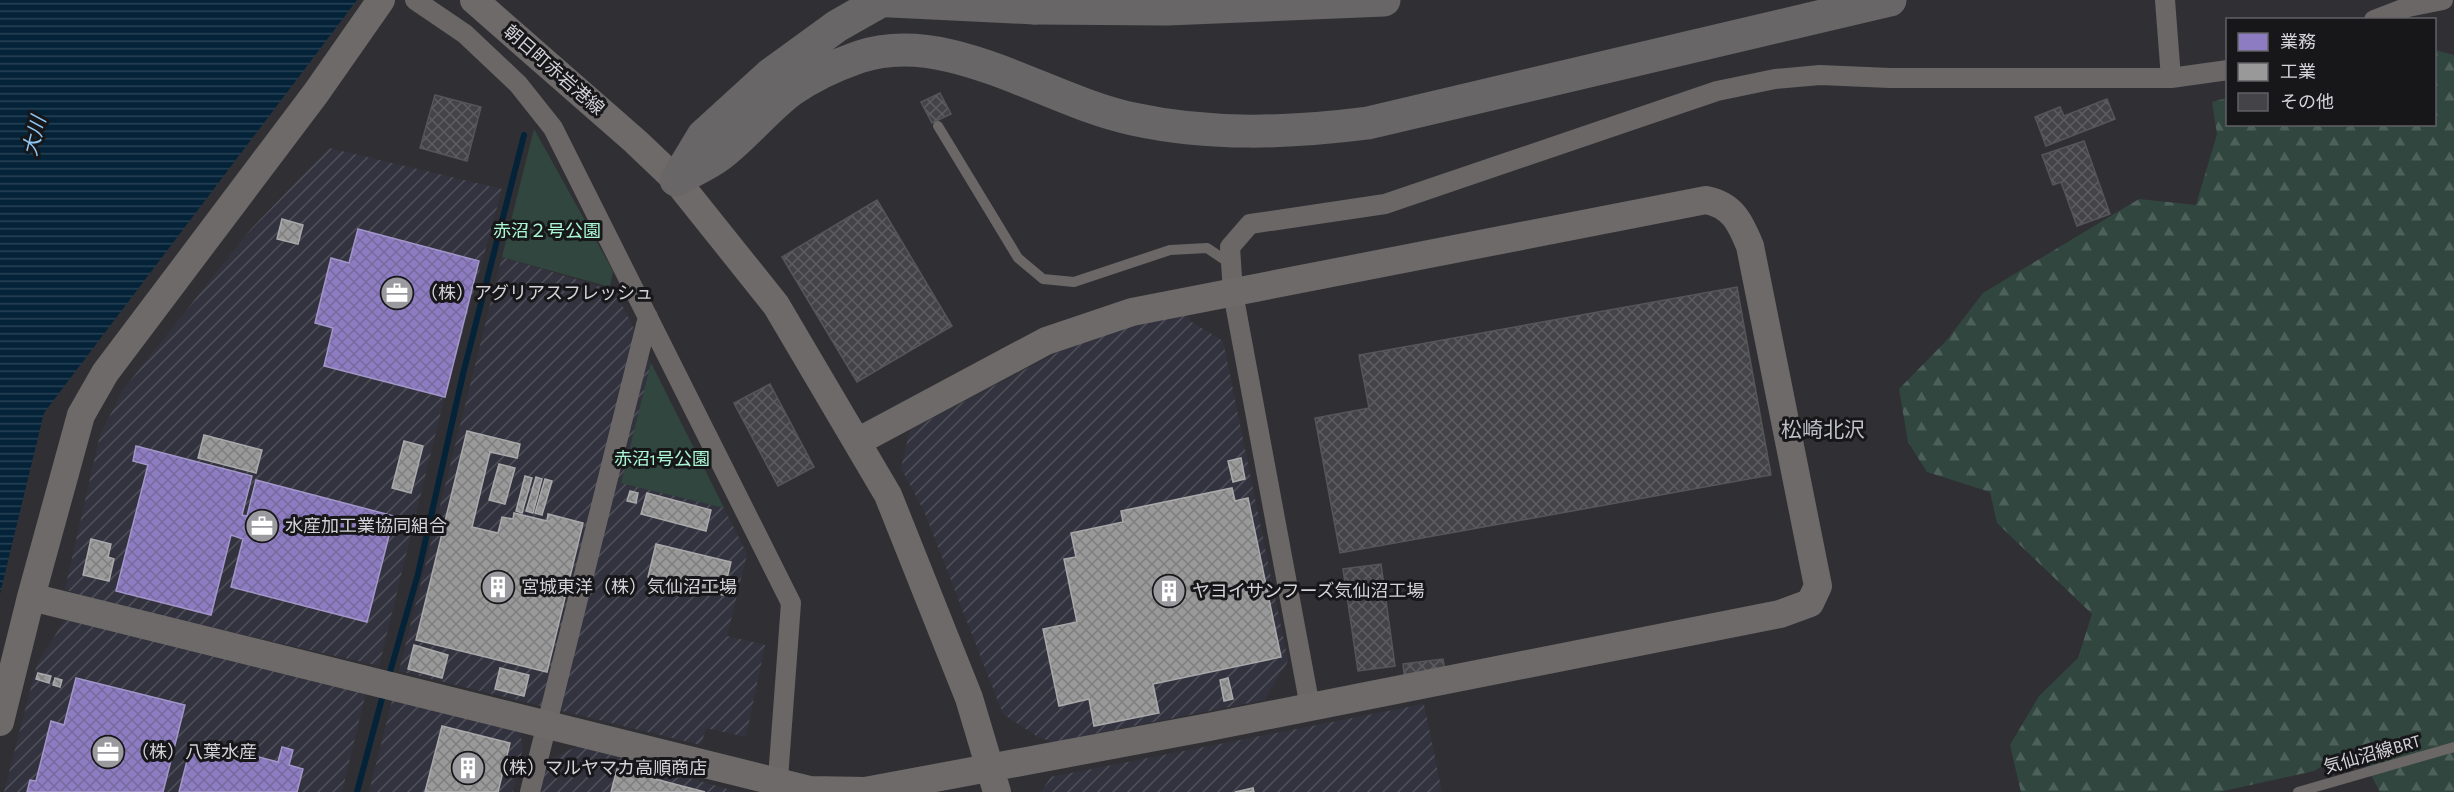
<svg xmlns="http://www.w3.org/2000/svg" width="2454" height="792" font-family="'Alegreya Sans','Noto Sans JP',sans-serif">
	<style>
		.industrial { fill: url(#industrial-furrows) }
		.forest { fill: url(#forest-firs) }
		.park { fill: #30463e }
		.water { fill: url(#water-rules) }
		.offices { fill: url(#offices-cross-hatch); stroke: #a396c9; stroke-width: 1.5 }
		.industry { fill: url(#industry-cross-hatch); stroke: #aaaaac; stroke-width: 1.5 }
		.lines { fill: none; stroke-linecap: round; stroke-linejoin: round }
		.stream { stroke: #042339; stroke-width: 6 }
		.building { fill: url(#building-cross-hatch); stroke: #565659; stroke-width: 1.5 }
		.lane { stroke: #6c6767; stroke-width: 10 }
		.street { stroke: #6c6767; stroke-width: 20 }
		.secondary { stroke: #6f6a6a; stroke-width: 28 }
		.highway { stroke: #686667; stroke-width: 33 }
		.highway-bridge { stroke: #686667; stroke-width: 33 }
		.labels { text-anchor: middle; stroke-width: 6; stroke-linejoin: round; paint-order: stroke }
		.street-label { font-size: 18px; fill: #d3d3d8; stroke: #17171a }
		.park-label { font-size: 18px; fill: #abf8d5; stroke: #17171a }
		.poi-label { font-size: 18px; fill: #d3d3d8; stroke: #17171a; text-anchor: start }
		.water-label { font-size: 20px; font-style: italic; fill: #8bc6f5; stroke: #17171a }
		.quarter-label { font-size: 21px; fill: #bfc0c9; stroke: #17171a }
	</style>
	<defs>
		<pattern id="industrial-furrows" width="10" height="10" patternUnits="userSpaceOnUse" patternTransform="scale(1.5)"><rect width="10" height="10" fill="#33333f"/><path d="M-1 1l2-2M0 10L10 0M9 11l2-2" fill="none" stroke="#50505a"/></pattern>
		<pattern id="forest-firs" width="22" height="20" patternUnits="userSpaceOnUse" patternTransform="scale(1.5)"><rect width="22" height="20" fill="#30463e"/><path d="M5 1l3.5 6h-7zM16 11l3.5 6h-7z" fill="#4d6059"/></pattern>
		<pattern id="water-rules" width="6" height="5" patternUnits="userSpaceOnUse" patternTransform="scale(1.5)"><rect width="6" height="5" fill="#042339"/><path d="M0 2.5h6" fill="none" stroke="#284255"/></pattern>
		<pattern id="offices-cross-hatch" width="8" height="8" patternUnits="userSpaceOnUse" patternTransform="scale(1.5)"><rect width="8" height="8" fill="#8e7cc3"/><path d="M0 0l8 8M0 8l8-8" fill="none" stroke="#766a9c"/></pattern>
		<pattern id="industry-cross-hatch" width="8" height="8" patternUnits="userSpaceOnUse" patternTransform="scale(1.5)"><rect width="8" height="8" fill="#999"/><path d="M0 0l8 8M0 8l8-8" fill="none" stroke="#7e7e7f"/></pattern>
		<pattern id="building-cross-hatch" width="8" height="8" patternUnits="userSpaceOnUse" patternTransform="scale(1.5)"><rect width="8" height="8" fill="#444448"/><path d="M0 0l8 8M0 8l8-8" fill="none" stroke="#5e5e62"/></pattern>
	</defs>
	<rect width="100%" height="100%" fill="#303034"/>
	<path class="industrial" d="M329 148 502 189 442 407 379 666 86 598 65 589 100 435 123 390 251 229Z
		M502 257 615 291 747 554 727 636 765 645 746 737 706 728 701 745 399 671Z
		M1186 313 1190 321 1223 341 1288 661 1264 700 1053 742 1038 737 1003 714 924 511 901 468 910 430 1066 348 1152 319Z
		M66 618 366 692 342 792H4L37 664Z
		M393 697 518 725 523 746 513 792H369Z
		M1424 704 1442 792H1041L1051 777Z
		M578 746 738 792H538L546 761Z"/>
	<path class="forest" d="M2435 50 2454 55V792H2380L2356 747 2314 771 2219 792H2021L2010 745 2039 696 2078 658 2092 614 1997 523 1990 492 1927 472 1908 442 1899 389 1946 341 1983 293 2139 199 2196 205 2217 134 2212 102 2227 98 2228 124H2434Z"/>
	<path class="park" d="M534 129 613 271 610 287 502 257Z
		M651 363 724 508 621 483Z"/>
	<path class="water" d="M0 0H357L44 413 0 594Z"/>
	<path class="offices" d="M358 229 479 261 445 397 324 366 333 328 315 323 331 258 349 263Z
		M136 446 252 476 242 515 247 516 256 480 394 516 367 622 231 587 243 539 231 535 211 615 116 591 148 465 133 461Z
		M76 678 185 705 163 792H27L30 780 36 781 51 721 64 725Z
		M221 747 278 762 282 747 293 750 289 765 303 769 297 792H179L189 753 217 760Z"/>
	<path class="industry" d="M282 219 303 225 298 244 277 239Z
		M467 431 520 444 517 458 490 452 472 527 498 533 502 517 513 519 514 513 547 521 548 514 583 523 547 672 416 640Z
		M204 435 262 450 256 473 198 458Z
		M404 441 423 446 411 493 392 488Z
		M1241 458 1245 479 1233 482 1228 461Z
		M499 464 515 468 505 504 489 500Z
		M525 476 532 478 522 513 516 511Z
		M536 477 542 479 533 513 526 511Z
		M545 479 552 481 542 515 535 513Z
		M1232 488 1235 501 1248 498 1281 657 1153 684 1159 713 1094 726 1089 699 1059 706 1043 629 1077 622 1064 559 1076 557 1071 533 1123 522 1121 511Z
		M630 491 638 493 636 503 627 501Z
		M647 493 711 510 706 531 641 514Z
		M91 539 111 544 108 557 114 559 109 581 83 575Z
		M656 544 731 562 723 595 648 577Z
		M414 645 448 655 442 678 408 669Z
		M500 668 529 675 524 696 495 689Z
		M38 673 51 676 49 683 36 679Z
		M55 678 62 680 60 687 53 685Z
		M1228 678 1233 699 1224 701 1220 680Z
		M442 726 510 743 498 792H425Z
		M617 769 705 792H611Z
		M1253 788 1254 792H1235Z"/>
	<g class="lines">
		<path class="stream" d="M388 679 418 574 463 374 524 135
			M357 792 384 691"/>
	</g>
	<path class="building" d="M940 93 951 114 932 123 921 102Z
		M435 95 481 107 467 161 420 148Z
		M2107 99 2115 119 2046 146 2035 117 2060 107 2064 116Z
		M2084 141 2110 214 2077 226 2061 182 2053 185 2042 155Z
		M877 200 952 326 857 382 782 257Z
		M1737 287 1771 475 1340 553 1315 418 1369 408 1359 355Z
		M770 384 814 467 778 486 734 403Z
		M1381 564 1395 666 1358 671 1343 569Z
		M1443 659 1446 676 1405 681 1403 664Z"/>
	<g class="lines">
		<path class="lane" d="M938 126 1018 258 1043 279 1074 282 1170 250 1207 248 1231 264
			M2298 792 2454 747"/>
		<path class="street" d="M415 0 465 34 518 84 553 128 791 603 777 792
			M2165 0 2171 78
			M2374 20 2408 7 2443 0
			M1310 707 1233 293 1230 247 1250 224 1385 204 1717 91 1775 79 1820 75 1890 78H2171L2228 70
			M530 792 648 317"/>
		<path class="secondary" d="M381 0 316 93 105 373 81 415 31 597 810 790 865 791 1209 727 1780 614 1810 603 1818 586 1750 246C1741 224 1733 205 1706 200L1132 312 1046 341 857 442
			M474 0 635 141 676 180 776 305 888 495 969 698 997 792
			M0 722 31 597"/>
		<path class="highway" d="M1035 8 1167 9 1384 0
			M677 179 703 136 771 74 837 26 883 0
			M676 180C690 172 707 165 720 155 745 136 765 110 790 91 810 77 836 65 859 57 948 27 1046 101 1133 119 1211 136 1289 133 1368 123L1890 0"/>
		<path class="highway-bridge" d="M871 0 1035 8"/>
	</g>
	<defs>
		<symbol id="office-disc" viewBox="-11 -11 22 22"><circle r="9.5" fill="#9a9a9f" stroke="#17171a"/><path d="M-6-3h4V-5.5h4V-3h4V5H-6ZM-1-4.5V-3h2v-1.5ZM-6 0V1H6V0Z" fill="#fff"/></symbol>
		<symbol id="building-disc" viewBox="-11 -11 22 22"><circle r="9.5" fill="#9a9a9f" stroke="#17171a"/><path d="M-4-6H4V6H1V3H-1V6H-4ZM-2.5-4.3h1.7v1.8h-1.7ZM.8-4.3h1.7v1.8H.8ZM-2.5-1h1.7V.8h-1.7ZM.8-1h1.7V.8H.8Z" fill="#fff"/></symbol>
	</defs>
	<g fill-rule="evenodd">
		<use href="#office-disc" x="378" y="274" width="38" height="38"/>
		<use href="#office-disc" x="243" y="507" width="38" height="38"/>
		<use href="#building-disc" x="479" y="568" width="38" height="38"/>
		<use href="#building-disc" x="1150" y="572" width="38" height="38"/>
		<use href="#office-disc" x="89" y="733" width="38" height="38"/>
		<use href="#building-disc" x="449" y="749" width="38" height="38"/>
	</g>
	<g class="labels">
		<g class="street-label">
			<text transform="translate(554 70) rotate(41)" y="6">朝日町赤岩港線</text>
			<text transform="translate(2372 754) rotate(-16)" y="6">気仙沼線BRT</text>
		</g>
		<g class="park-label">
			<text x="547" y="237">赤沼２号公園</text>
			<text x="662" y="465">赤沼1号公園</text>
		</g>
		<g class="poi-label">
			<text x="420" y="299">（株）アグリアスフレッシュ</text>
			<text x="285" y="532">水産加工業協同組合</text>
			<text x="521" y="593">宮城東洋（株）気仙沼工場</text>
			<text x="1192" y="597">ヤヨイサンフーズ気仙沼工場</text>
			<text x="131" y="758">（株）八葉水産</text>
			<text x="491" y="774">（株）マルヤマカ高順商店</text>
		</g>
		<g class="water-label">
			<text transform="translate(34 136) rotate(-76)" y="7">大川</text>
		</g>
		<g class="quarter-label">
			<text x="1823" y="437">松崎北沢</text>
		</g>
	</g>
	<rect x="2226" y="18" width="210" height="108" fill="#17171a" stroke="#626266" stroke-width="1.5"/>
	<rect x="2238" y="33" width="30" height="18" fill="#8e7cc3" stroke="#626266" stroke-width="1.5"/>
	<text x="2280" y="48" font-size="18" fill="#d3d3d8">業務</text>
	<rect x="2238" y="63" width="30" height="18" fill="#999999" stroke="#626266" stroke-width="1.5"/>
	<text x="2280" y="78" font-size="18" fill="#d3d3d8">工業</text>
	<rect x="2238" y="93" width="30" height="18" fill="#444448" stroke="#626266" stroke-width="1.5"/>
	<text x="2280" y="108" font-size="18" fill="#d3d3d8">その他</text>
</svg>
